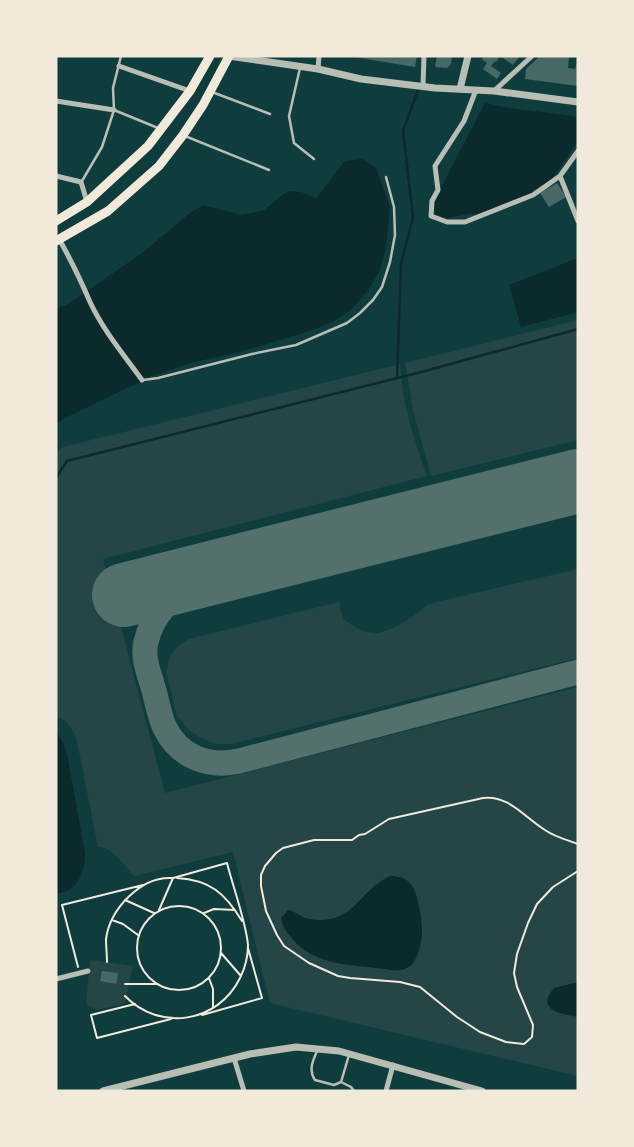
<svg xmlns="http://www.w3.org/2000/svg" width="634" height="1147" font-family="'Roboto Condensed',sans-serif">
	<style>
		.green { fill: #244646 }
		.water { fill: #0a2a2b }
		.lines { fill: none; stroke-linecap: round; stroke-linejoin: round }
		.stream { stroke: #0a2a2b; stroke-width: 2.5 }
		.taxiway { stroke: #53706d; stroke-width: 25 }
		.runway { stroke: #53706d; stroke-width: 64 }
		.building { fill: #486865 }
		.path { stroke: #f1e9da; stroke-width: 2 }
		.service { stroke: #b8beb3; stroke-width: 2.5 }
		.minor { stroke: #b8beb3; stroke-width: 5 }
		.tertiary { stroke: #b8beb3; stroke-width: 7 }
		.primary { stroke: #f1e9da; stroke-width: 9 }
	</style>
	<rect width="100%" height="100%" fill="#0f3d3e"/>
	<path class="green" d="M578 320V440L431 476 413 410 405 363Z
		M400 364C402 403 414 440 427 476L103 559 165 793 578 687V1076L270 1003 233 852 134 876C125 866 112 846 98 847L76 736 66 721 56 716V453L63 447Z
		M578 569V658L231 744H216L199 737 188 729 177 716 166 672 170 656 178 646 189 639 339 602 343 619C352 625 361 632 372 633 388 635 417 615 428 604Z
		M90 960 133 966 125 1003 97 1010 86 1004Z"/>
	<path class="water" d="M485 103 509 108 574 116 578 119V140L550 182 537 193 479 214H468L448 218 435 215 434 201Z
		M362 159 376 168 390 207 386 249 379 272 367 292 350 310 333 322 304 333 236 353 190 363 152 376 63 419 56 425V308L66 305 87 291 142 253 190 213 203 205 241 215 265 210 279 197 289 191 301 192 316 198 345 161Z
		M578 258V312L521 327 509 285Z
		M56 731 64 744 68 759 85 853C85 866 82 879 72 888 69 891 61 893 56 894Z
		M390 876C398 876 406 878 411 884 418 893 423 923 422 934 422 942 418 957 413 963 408 970 399 971 392 970 354 964 314 968 289 935 285 929 282 925 281 918L288 910C296 911 301 918 309 919 355 926 356 892 390 876Z
		M578 982V1017C561 1014 535 1010 554 988Z"/>
	<g class="lines">
		<path class="stream" d="M397 378 401 264 413 217 403 131 418 90
			M56 478 67 461 425 371 578 329"/>
		<path class="taxiway" d="M201 576C176 594 153 610 146 642 142 657 149 673 153 687 157 700 159 716 165 728 179 757 209 768 239 761L578 672"/>
		<path class="runway" d="M124 595 578 481"/>
	</g>
	<path class="building" d="M348 56H417L415 67Z
		M437 56H452L451 64 447 68 435 67Z
		M484 56H520L513 65 500 56 496 62 495 61 491 66 501 73 497 79 483 69 487 63 482 59Z
		M540 56H569L568 68 575 69 578 60V86L525 79 526 69Z
		M557 183 566 197 549 207 540 193Z
		M102 971 118 973 116 984 100 981Z"/>
	<g class="lines">
		<path class="path" d="M578 844C567 840 555 837 545 830 524 817 509 795 483 798L389 819 365 834 359 835 352 840H314L283 848 276 853 265 866 261 875V886L266 911 277 935 284 946 309 963 338 976 350 978 400 982 420 987 457 1017 480 1032 506 1042 524 1044 532 1037 533 1025 517 987 514 973 517 954 528 923 537 904 553 887 578 871
			M177 878C210 880 225 893 242 921
			M125 900 154 913
			M137 948a42 42 0 1 1 84 0a42 42 0 1 1-84 0Z
			M204 913 214 909 235 910
			M112 920 123 924 138 935
			M221 953 241 976
			M107 962C107 955 106 946 106 939 110 909 141 876 172 878
			M78 967 62 905 143 885
			M209 978 213 989V1007
			M125 984H157
			M125 996C160 1032 218 1023 240 978 245 968 248 956 248 945 246 922 233 887 227 863L173 878 159 910
			M135 1004 91 1015 97 1038 171 1019
			M202 1015 262 998 248 948"/>
		<path class="service" d="M300 68 289 116 294 143 314 159
			M212 92 270 114
			M114 110 158 128
			M185 136 269 170
			M82 181 102 147 114 110 113 88 121 56
			M143 380 158 378 252 354 296 345 347 323 360 313 373 300 382 287 390 262 395 235 394 207 386 177
			M318 1049C313 1060 308 1070 315 1080L334 1085 341 1082 349 1055
			M341 1082 351 1087 354 1091"/>
		<path class="minor" d="M119 66 190 91
			M318 69 319 56
			M423 86 424 56
			M476 90 464 121 435 166 438 190 432 201 431 216 447 222H465L533 195 560 176 578 151
			M494 91 532 56
			M56 101 114 110
			M56 176 81 182 87 202
			M560 176 578 221
			M59 239C71 260 81 281 90 302 103 330 124 355 142 380
			M56 979 88 971
			M234 1058 244 1091
			M386 1091 393 1065"/>
		<path class="tertiary" d="M228 56 318 69 361 79 435 88 494 91 578 102
			M460 89 468 56
			M103 1091 250 1054 296 1047 339 1051 482 1091"/>
		<path class="primary" d="M56 221 87 202 148 146 190 91 210 56
			M56 241 108 211 159 166 183 135 203 105 229 56"/>
	</g>
	<rect width="634" height="1147" fill="none" stroke="#f1e9da" stroke-width="115"/>
</svg>
